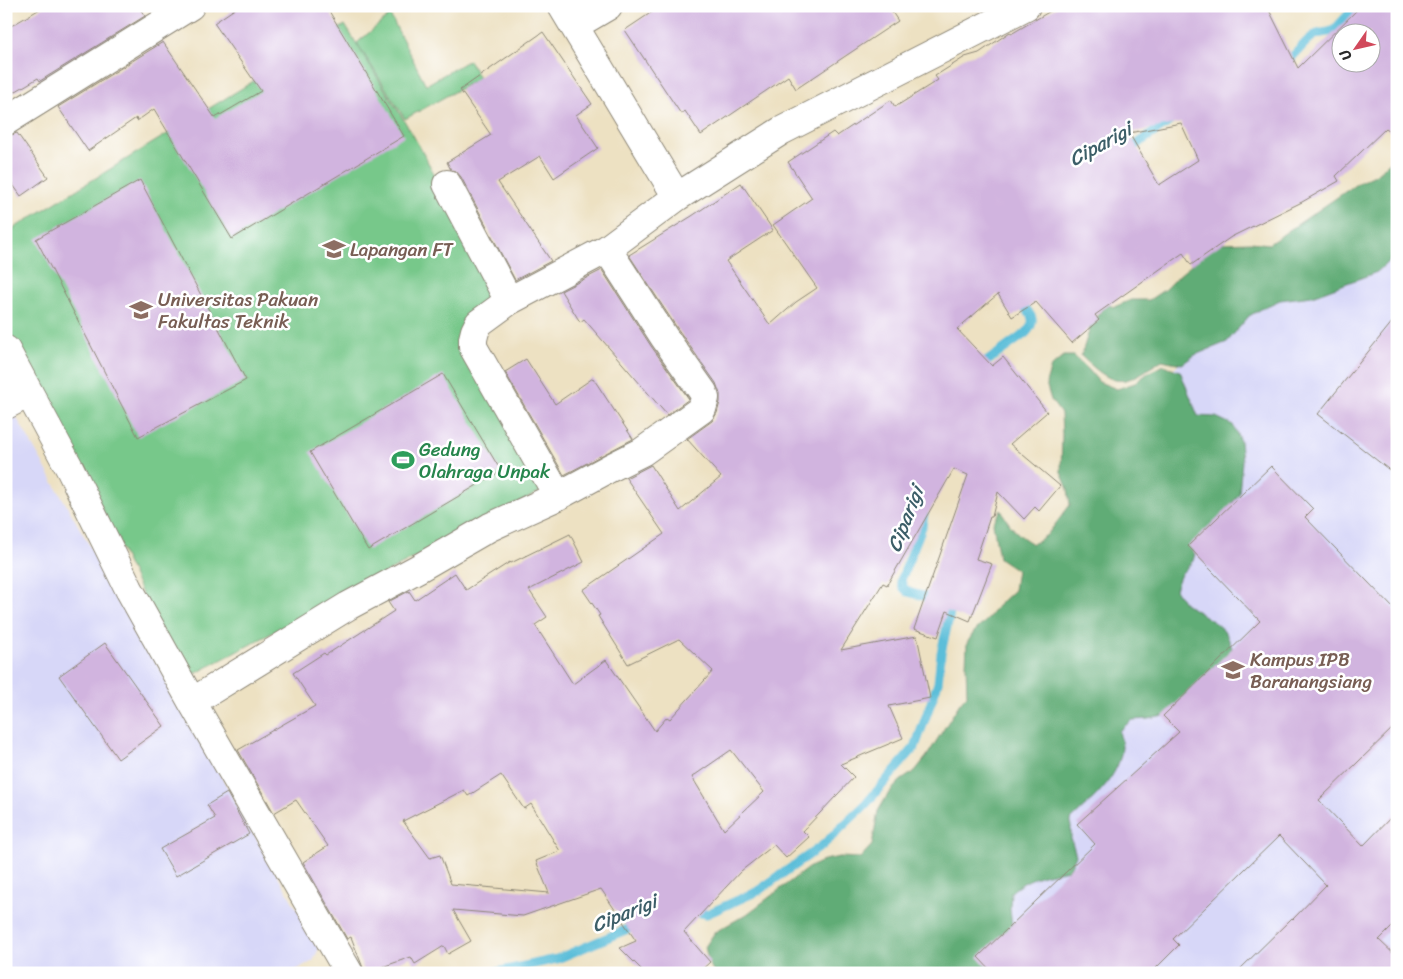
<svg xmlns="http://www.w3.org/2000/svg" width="1403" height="979" font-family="Sriracha,sans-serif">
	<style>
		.built { fill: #d7d7f8 }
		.green { fill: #77c88a; stroke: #517a5a }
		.forest { fill: #61ac76; stroke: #466c50 }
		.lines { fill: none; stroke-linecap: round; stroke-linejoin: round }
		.stream { stroke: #5bbed9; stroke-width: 9 }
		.building { fill: #d1b4df; fill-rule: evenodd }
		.street-casing { stroke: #8c8676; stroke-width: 30 }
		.street { stroke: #fff; stroke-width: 28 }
		.labels { text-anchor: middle; stroke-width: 5; stroke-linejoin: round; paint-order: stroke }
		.education-label { font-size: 19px; fill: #785e54; stroke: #fff; text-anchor: start }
		.leisure-label { font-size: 19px; fill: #27864d; stroke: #fff; text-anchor: start }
		.water-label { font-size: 20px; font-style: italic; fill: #3c5e68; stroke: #fff }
	</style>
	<rect width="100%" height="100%" fill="#fff"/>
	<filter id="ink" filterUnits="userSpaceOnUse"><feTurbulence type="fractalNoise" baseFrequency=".02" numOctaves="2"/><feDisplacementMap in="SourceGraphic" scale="10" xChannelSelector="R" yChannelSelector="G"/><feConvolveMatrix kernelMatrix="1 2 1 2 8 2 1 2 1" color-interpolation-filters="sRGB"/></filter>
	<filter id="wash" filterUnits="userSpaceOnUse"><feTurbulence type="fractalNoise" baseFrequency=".0096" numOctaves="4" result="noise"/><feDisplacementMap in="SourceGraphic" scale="20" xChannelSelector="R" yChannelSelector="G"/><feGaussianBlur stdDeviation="1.12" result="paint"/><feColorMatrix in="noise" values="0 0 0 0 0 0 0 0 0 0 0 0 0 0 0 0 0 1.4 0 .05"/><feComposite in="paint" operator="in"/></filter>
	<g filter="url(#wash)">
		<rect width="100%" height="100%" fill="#ede1c2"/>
		<path class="built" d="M1397 218V973H963L1174 368 1242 313Z
			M6 399 319 948 313 961 290 973H6Z"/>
		<path class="green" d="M390 15 426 85 469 60 479 78 405 119 357 43Z
			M345 25 413 135 495 285 500 303 467 324 560 481 183 680 91 486 6 324V233Z"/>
		<path class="forest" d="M1397 152V246L1391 259 1377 272 1312 296 1280 300 1265 307 1249 316 1227 342 1195 355 1182 364 1162 360C1123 386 1117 390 1081 356 1088 336 1090 317 1109 305L1114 307 1131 300H1149L1164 290 1177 277 1205 253 1222 243 1251 242 1269 244 1358 183 1375 175 1390 162Z
			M1064 356H1074L1089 370 1099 382 1117 389 1135 383 1148 373 1163 365 1180 371 1198 416 1216 417 1233 425 1240 441 1242 461 1239 494 1219 522 1197 546 1193 561 1181 574 1175 589 1184 603 1214 622 1226 633 1239 665 1213 706 1149 719 1132 720 1119 731C1120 736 1122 742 1122 747 1120 778 1091 800 1071 820V839L1076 855 1069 870C1046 874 1030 876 1011 892L1010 909 1012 926 1006 973H715L709 964 705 947 715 932 747 914 808 868 824 860 840 857 860 858 872 845 878 811 888 794 900 781 915 771 927 756 960 703 967 695 966 665 967 643 974 632 988 619 997 606 1014 590 1017 570 999 558 993 523 1001 510C1010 527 1016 534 1033 544L1047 535 1070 505 1068 489 1061 472 1062 434 1061 414 1051 400 1046 383 1051 367Z"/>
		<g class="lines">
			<path class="stream" d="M1283 64C1295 57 1301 45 1312 37 1320 30 1325 35 1334 30L1356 6
				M1126 151 1136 145 1173 119
				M978 368 1026 333C1039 319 1029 313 1019 300
				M690 911 707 914 758 891 823 845 865 805 915 747 938 683 941 653 951 609 949 604 945 602 908 592 903 587 901 580 922 527 924 513
				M492 973 557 959 637 925"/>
		</g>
		<g id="blocks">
			<path class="building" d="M45 6H138L145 16 40 81 38 78 6 97V29Z
				M239 6H326L404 136 232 239 154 109 137 121 136 118 88 151 58 107 163 42 215 118 261 91 214 23Z
				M661 6H888L898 21 796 89 788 76 701 135 685 111 681 114 625 30Z
				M1059 6H1267L1298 68 1361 6H1397V136L1386 128 1336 176 1339 181 1302 202 1231 237 1191 265 1183 253 1095 315 1099 320 1072 343 1036 302 1012 317 998 294 957 329 992 366 1003 357 1047 412 1010 444 1060 486 1039 511 1035 507 1024 519 998 492 992 517H990L976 559 992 564 970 621 947 611 938 637 914 629 968 475 954 469 887 585 883 583 841 650 917 636 930 698 889 706 903 738 841 764 854 777 803 831 809 837 786 858 774 845 741 871 684 932 710 962 698 973H645L620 948 636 941 601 889 523 916 453 910 471 941 448 954 444 946 415 964 411 957 365 973 351 937 347 939 303 862 328 846 296 800 274 813 238 750 315 706 293 673 324 653 326 655 394 611 388 602 409 591 415 600 455 573 466 590 510 562 511 563 570 534 584 562 529 590 547 617 535 625 573 684 606 660 655 731 667 717 670 719 713 671 679 639 628 664 598 616 600 615 583 590 664 534 626 478 651 465 680 511 721 477 687 439 712 421 717 413 720 402V394L716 383 677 328 629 255 692 216 741 183 773 230 726 261 770 325 796 302 817 288 773 225 812 198 788 162 833 132 837 136 891 100 895 107 938 80 935 76 965 57 979 53 1010 32 1011 34ZM1340 32H1370V62H1340ZM1181 123 1198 160 1159 185 1129 133ZM731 750 764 792 724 830 692 777ZM501 775 524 809 531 804 560 851 536 861 549 893 451 884 440 855 430 858 403 821 464 790 468 796Z
				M543 32 592 104 576 115 598 148 554 178 540 156 498 182 551 261 515 280 461 177 456 171 451 170 447 162 491 135 460 90Z
				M17 133 48 177 21 196 6 175V137Z
				M140 180 246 380 138 437 36 239Z
				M602 270 651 346 689 399 667 415 584 319 580 322 561 291Z
				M1397 316V476L1318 414Z
				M526 359 555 404 593 378 633 439 564 475 505 372Z
				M443 374 501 471 368 550 310 452Z
				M1271 466 1313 509 1305 517 1397 612V724L1319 800 1363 846 1397 811V922L1379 940 1397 957V973H1236L1292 918 1293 919 1326 885 1279 836 1173 939 1179 945 1151 973H993L978 957 1095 844 1077 824 1179 732 1163 716 1260 621 1188 546Z
				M105 643 164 726 118 759 59 676Z
				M227 793 249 834 176 876 160 849 215 818 207 805Z"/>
		</g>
	</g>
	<g filter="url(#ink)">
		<use href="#blocks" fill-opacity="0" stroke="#8c8676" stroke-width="1"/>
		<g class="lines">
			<defs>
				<path id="street" d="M562 6 677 197
					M574 26 608 6
					M6 121 190 6
					M447 184 509 301
					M6 350 70 469 129 589 192 702 349 973
					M6 405 29 393
					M558 496 477 354 473 347V339L475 331 479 323 509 301 607 249 677 197 781 131 1026 6
					M192 702 348 606 419 568 490 527 558 496 610 468 642 452 702 409 705 398 703 392 664 337 607 249"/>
			</defs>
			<use href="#street" class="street-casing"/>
			<use href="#street" class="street"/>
		</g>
	</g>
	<defs>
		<symbol id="university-bare" viewBox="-9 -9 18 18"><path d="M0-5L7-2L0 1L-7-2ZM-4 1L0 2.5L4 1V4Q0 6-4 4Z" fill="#8d6e63" stroke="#fff" stroke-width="2.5" paint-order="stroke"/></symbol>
		<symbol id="stadium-bare" viewBox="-9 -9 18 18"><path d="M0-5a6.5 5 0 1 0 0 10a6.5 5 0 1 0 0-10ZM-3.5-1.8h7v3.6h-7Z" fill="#2e9e5b" stroke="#fff" stroke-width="2.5" paint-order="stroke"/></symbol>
	</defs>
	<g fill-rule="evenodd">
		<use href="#university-bare" x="318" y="233" width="32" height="32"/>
		<use href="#university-bare" x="125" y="294" width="32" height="32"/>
		<use href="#stadium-bare" x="387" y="444" width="32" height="32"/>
		<use href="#university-bare" x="1217" y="654" width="32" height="32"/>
	</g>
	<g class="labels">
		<g class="education-label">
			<text x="350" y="256">Lapangan FT</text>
			<text x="158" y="306">Universitas Pakuan<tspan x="158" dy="22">Fakultas Teknik</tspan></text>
			<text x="1250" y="666">Kampus IPB<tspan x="1250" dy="22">Baranangsiang</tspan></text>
		</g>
		<g class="leisure-label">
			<text x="419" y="456">Gedung<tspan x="419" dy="22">Olahraga Unpak</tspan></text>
		</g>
		<g class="water-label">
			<text transform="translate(1100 144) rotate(-29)" y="7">Ciparigi</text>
			<text transform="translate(905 519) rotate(-69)" y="7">Ciparigi</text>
			<text transform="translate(624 913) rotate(-22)" y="7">Ciparigi</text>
		</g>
	</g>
	<rect width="1403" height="979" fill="none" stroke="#fff" stroke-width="25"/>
	<g transform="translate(1356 48) rotate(236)"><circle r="24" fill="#ffffff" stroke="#aaaaaa"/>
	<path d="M0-4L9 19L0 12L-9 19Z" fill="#d1495b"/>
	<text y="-8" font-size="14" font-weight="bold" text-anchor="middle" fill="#2b2b2b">U</text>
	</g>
</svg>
